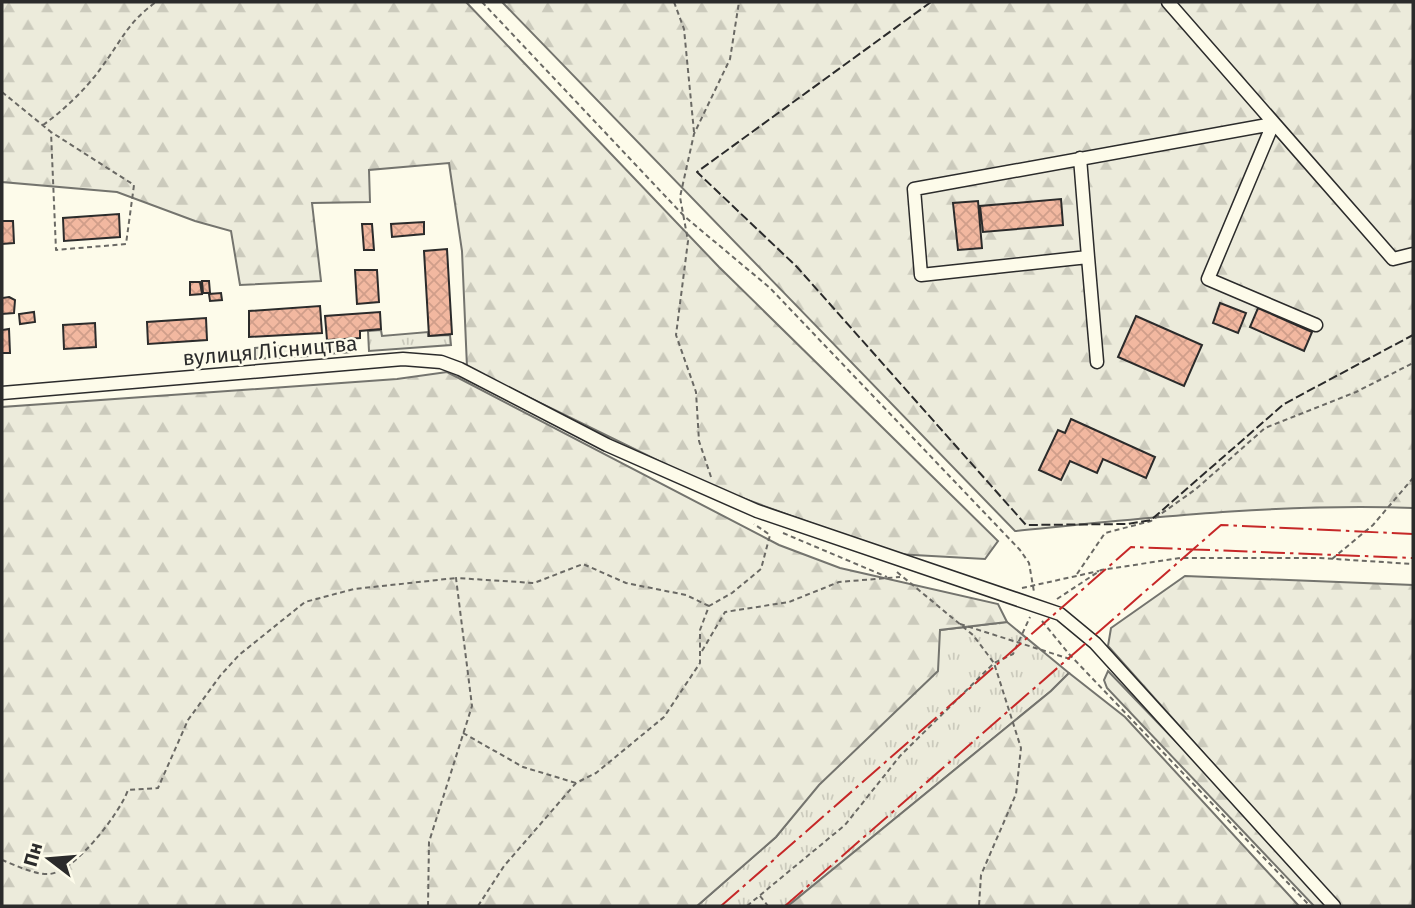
<svg xmlns="http://www.w3.org/2000/svg" width="1415" height="908" font-family="'Fira Sans',sans-serif">
	<style>
		.grass { fill: url(#grass-tufts); stroke: #74746e; stroke-width: 2 }
		.forest { fill: url(#forest-firs); stroke: #74746e; stroke-width: 2 }
		.building { fill: url(#building-cross-hatch); stroke: #2b2b2b; stroke-width: 2 }
		.lines { fill: none; stroke-linecap: round; stroke-linejoin: round }
		.minor-casing { stroke: #2b2b2b; stroke-width: 15 }
		.path { stroke: #6a6964; stroke-width: 2; stroke-dasharray: 5 3.5; stroke-linecap: butt }
		.minor { stroke: #fdfbea; stroke-width: 12 }
		.fence { stroke: #2b2b2b; stroke-width: 2; stroke-dasharray: 9 3.5; stroke-linecap: butt }
		.power { stroke: #c62828; stroke-width: 2; stroke-dasharray: 24 5 3.5 5; stroke-linecap: butt }
		.labels { text-anchor: middle; stroke-width: 5; stroke-linejoin: round; paint-order: stroke }
		.street-label { font-size: 21px; fill: #2b2b2b; stroke: #fdfbea }
	</style>
	<defs>
		<pattern id="grass-tufts" width="24" height="20" patternUnits="userSpaceOnUse" patternTransform="scale(1.75)"><rect width="24" height="20" fill="#ecebdb"/><path d="M3 7l-1-3M5 7V3M7 7l1-3M15 17l-1-3M17 17v-4M19 17l1-3" fill="none" stroke="#cbcabc"/></pattern>
		<pattern id="forest-firs" width="22" height="20" patternUnits="userSpaceOnUse" patternTransform="scale(1.75)"><rect width="22" height="20" fill="#ecebdb"/><path d="M5 1l3.5 6h-7zM16 11l3.5 6h-7z" fill="#cbcabc"/></pattern>
		<pattern id="building-cross-hatch" width="8" height="8" patternUnits="userSpaceOnUse" patternTransform="scale(1.75)"><rect width="8" height="8" fill="#f2b8a0"/><path d="M0 0l8 8M0 8l8-8" fill="none" stroke="#d09e8a"/></pattern>
	</defs>
	<rect width="100%" height="100%" fill="#fdfbea"/>
	<path class="grass" d="M381 330 382 336 428 332V336L450 335 451 345 369 351 368 331Z
		M351 340 352 352 327 354V341Z
		M309 344V356L255 359V348Z
		M1007 622 1069 673 1051 691 788 906H697L776 837 940 630Z"/>
	<path class="forest" d="M2 2H466L719 267 998 541 985 559 896 554 712 487 467 367 462 251 449 163 369 170 370 202 312 203 321 281 240 285 231 231 195 221 117 192 2 182Z
		M502 2H1413V508C1281 503 1147 518 1015 531Z
		M447 372 779 545 840 568 998 604 1007 622 940 630 938 671 819 785 776 837 697 906H2V407L397 379Z
		M1185 576 1413 585V906H1340L1108 646 1111 628Z
		M1108 671 1212 779 1326 906H1314L1107 688 1104 680Z
		M1069 673 1125 717 1299 906H788L1051 691Z"/>
	<path class="building" d="M1061 199 1063 225 983 232 980 206Z
		M978 201 982 248 958 250 953 203Z
		M119 214 120 237 64 241 63 218Z
		M2 221H13L14 243 2 244Z
		M424 222V234L392 237 391 224Z
		M362 224H372L374 250H364Z
		M447 249 452 334 429 336 424 251Z
		M355 270H377L379 302 357 304Z
		M202 281H209L210 293H203Z
		M190 282H200L202 294 190 295Z
		M221 293 222 300 210 301 209 294Z
		M9 297 15 300 14 313 2 314V298Z
		M1220 303 1246 313 1238 333 1213 323Z
		M320 306 322 333 249 337V311Z
		M1258 308 1312 332 1304 351 1250 327Z
		M34 312 35 322 20 324 19 314Z
		M380 312 381 329 360 331V338L327 340 325 316Z
		M1136 316 1202 345 1184 386 1118 357Z
		M206 318 207 340 148 344 147 322Z
		M95 323 96 347 64 349 63 325Z
		M9 329 10 353H2V330Z
		M1071 419 1155 457 1146 478 1103 459 1097 473 1070 461 1061 480 1039 470 1058 430 1065 433Z"/>
	<g class="lines">
		<defs>
			<path id="minor" d="M1168 2 1393 259 1413 254
				M1273 124 1208 279 1316 325
				M1080 158 1088 257
				M1097 362 1088 257 921 275 914 189 1273 124
				M2 393 403 359 441 362 460 369 607 445 757 511 1060 614 1095 643 1334 906"/>
		</defs>
		<use href="#minor" class="minor-casing"/>
		<path class="path" d="M482 2 684 216 770 288 1020 550 1029 563 1034 592
			M674 2 684 29 694 132
			M2 92 51 132 56 250 126 244 134 185 51 132
			M43 125C64 110 86 89 101 68 122 40 127 23 156 2
			M711 477 699 441 696 392 676 335 688 241 680 197 694 134 730 59 739 2
			M783 533 887 577
			M1332 559 1373 525 1413 478
			M897 572 973 635 994 663 1021 748 1016 794 981 875 979 906
			M1077 574 1105 533 1151 521 1196 489 1265 428 1356 392 1413 363
			M1022 588 1099 571
			M1057 599 1101 570 1180 558H1320L1413 564
			M1042 621 1069 654 1310 906
			M960 624 1073 660
			M702 651 725 612 789 602 839 582 900 577
			M463 733 523 767 576 783
			M2 860C15 865 35 875 49 874 74 873 120 813 128 790L158 788 188 720 220 676 239 655 305 602 354 589 456 578
			M760 896 768 906
			M428 906 429 842 472 706 456 578 534 583 583 564 626 583 686 595 709 606
			M478 906 504 866 576 783 596 773 664 717 700 663V630L709 606 732 593 761 569 770 535 754 524
			M747 906 845 825 900 756 994 663 1013 654 1030 617"/>
		<use href="#minor" class="minor"/>
		<path class="fence" d="M931 2 697 172 797 267 1026 525 1128 524 1151 520 1284 404 1413 335"/>
		<path class="power" d="M721 906 1131 547 1413 558
			M785 906 1221 525 1413 534"/>
	</g>
	<g class="labels">
		<g class="street-label">
			<text transform="translate(270 351) rotate(-5)" y="7">вулиця Лісництва</text>
		</g>
	</g>
	<rect width="1415" height="908" fill="none" stroke="#2b2b2b" stroke-width="7"/>
	<g transform="translate(49 859) rotate(286)" stroke="#fdfbea" stroke-width="5" paint-order="stroke">
	<path d="M0-5L12 26L0 18L-12 26Z" fill="#2b2b2b"/>
	<text y="-10" font-size="19" font-weight="bold" text-anchor="middle" fill="#2b2b2b">Пн</text>
	</g>
</svg>
